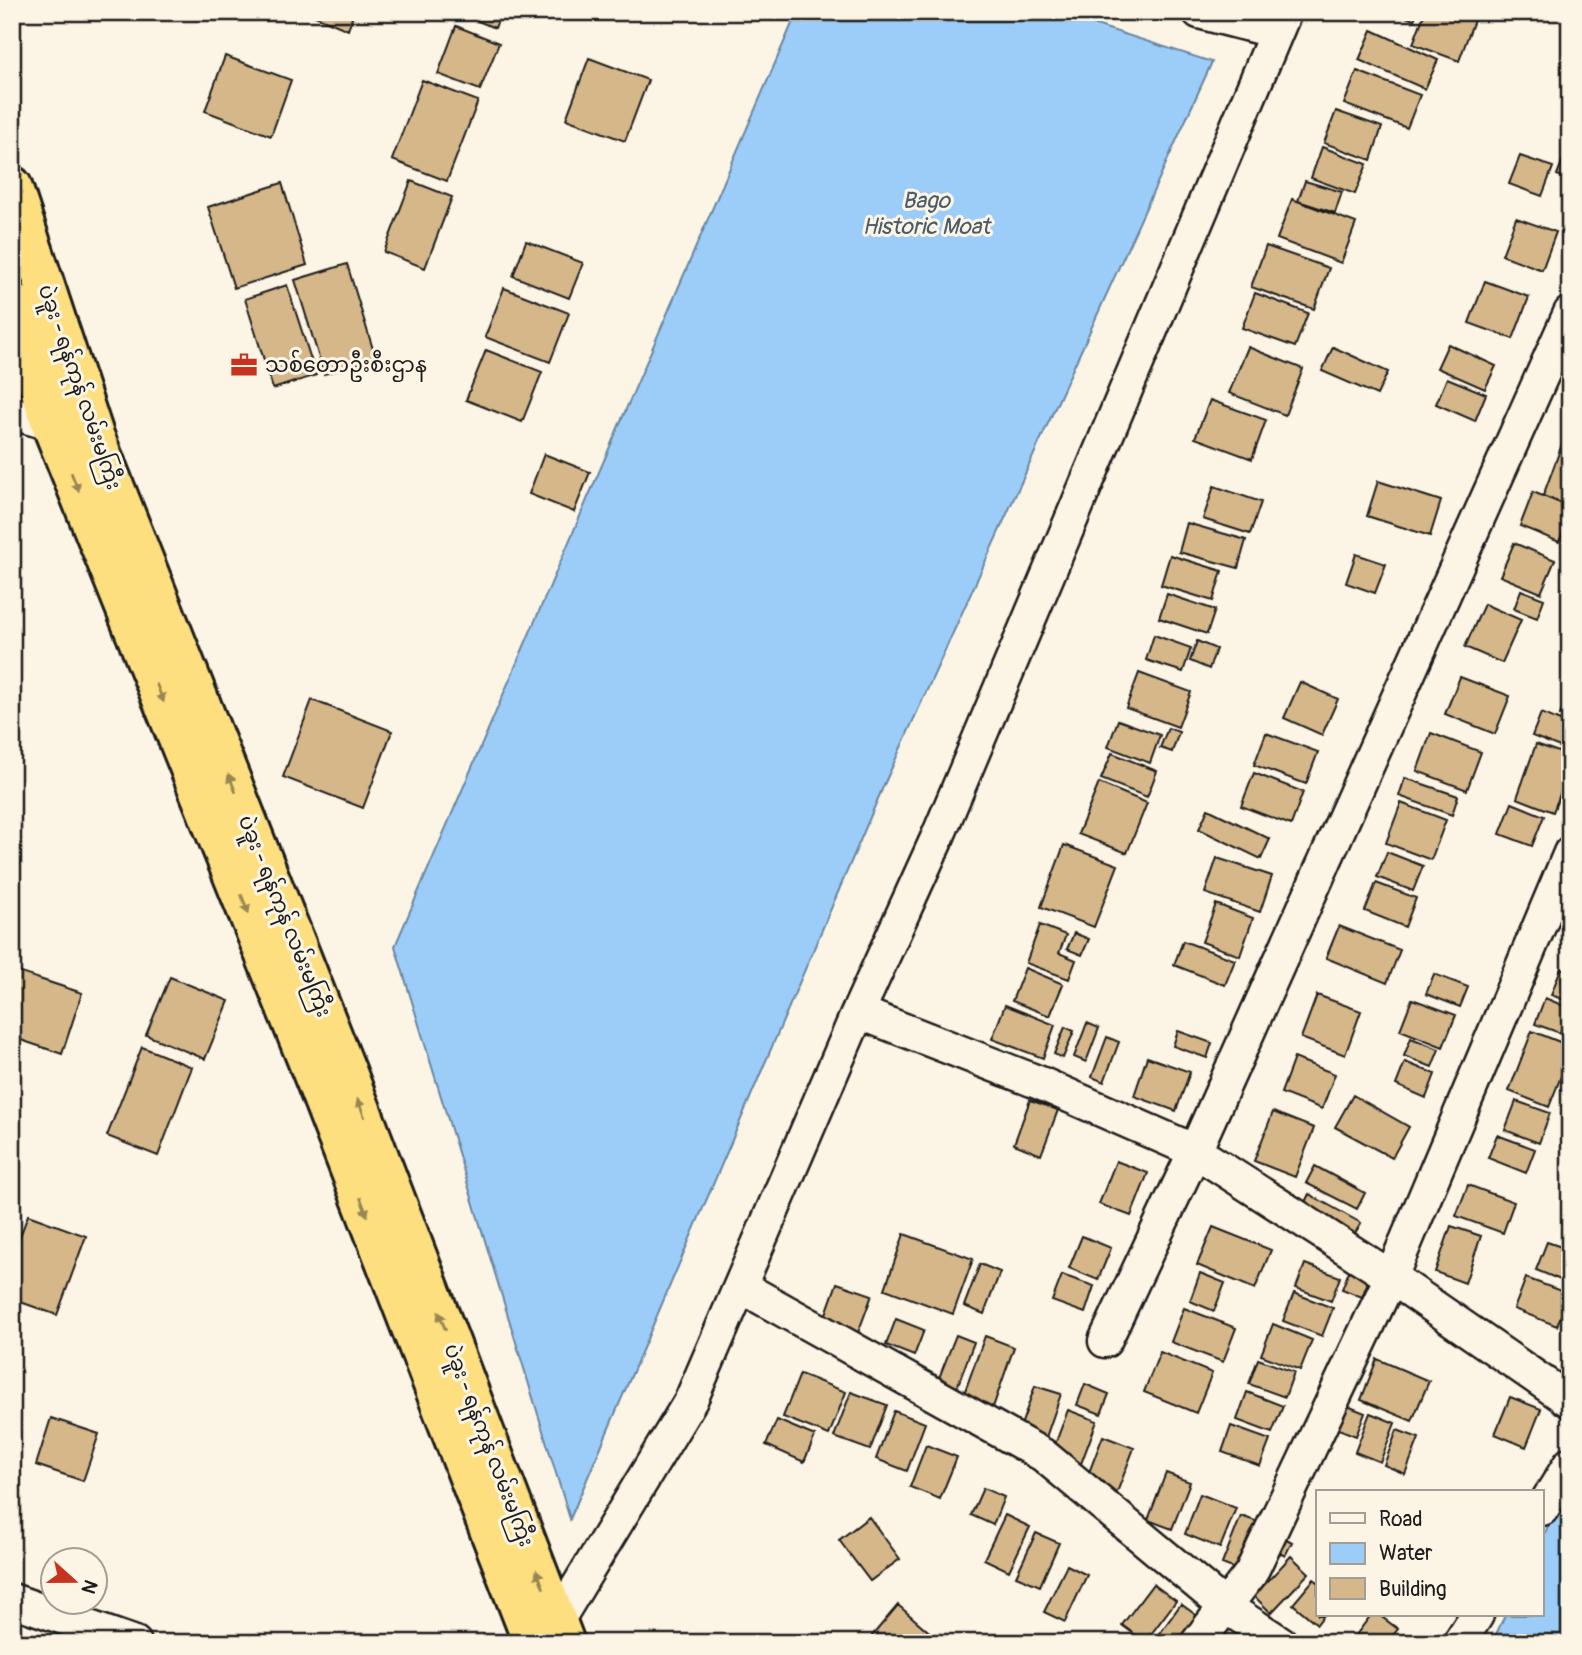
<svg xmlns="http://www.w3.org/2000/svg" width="1582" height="1655" font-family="Pangolin,'Noto Sans Myanmar',sans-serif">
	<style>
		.water { fill: #9ccdf8; stroke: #6986a0; stroke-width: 2 }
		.building { fill: #d5b789; stroke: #1c1c1c; stroke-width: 2 }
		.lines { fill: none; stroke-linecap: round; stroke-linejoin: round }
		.minor-casing { stroke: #1c1c1c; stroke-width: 37 }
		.trunk-casing { stroke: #1c1c1c; stroke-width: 44 }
		.minor { stroke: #fcf5e5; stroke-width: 32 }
		.trunk { stroke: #fedf80; stroke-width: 38 }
		.oneway { fill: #988753 }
		.labels { text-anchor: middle; stroke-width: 6; stroke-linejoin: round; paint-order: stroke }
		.poi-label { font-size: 21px; fill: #1c1c1c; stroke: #fcf5e5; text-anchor: start }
		.street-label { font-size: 21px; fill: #1c1c1c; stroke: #fcf5e5 }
		.water-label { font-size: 23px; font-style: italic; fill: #495a69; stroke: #fcf5e5 }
	</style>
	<rect width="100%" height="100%" fill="#fcf5e5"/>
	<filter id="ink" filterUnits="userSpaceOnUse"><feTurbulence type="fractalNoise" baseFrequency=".0143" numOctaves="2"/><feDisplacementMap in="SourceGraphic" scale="14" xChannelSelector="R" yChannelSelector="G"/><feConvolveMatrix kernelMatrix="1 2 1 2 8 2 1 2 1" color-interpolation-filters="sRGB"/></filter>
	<g filter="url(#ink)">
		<path class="water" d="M797 12H1055L1212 62 883 787 570 1519 395 946Z
			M1570 1480V1643H1492L1505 1615H1542V1539Z"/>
		<path class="building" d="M306 12H354L348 30Z
			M455 12H501L495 28Z
			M1392 12H1417L1414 20Z
			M1425 12H1451L1474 20 1459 61 1413 44Z
			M456 26 499 43 480 90 438 74Z
			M1372 30 1438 60 1425 89 1359 60Z
			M225 56 291 80 271 136 205 111Z
			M589 58 648 80 625 141 566 119Z
			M1357 71 1420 95 1407 128 1344 104Z
			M422 80 478 101 447 181 392 160Z
			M1336 111 1382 127 1371 160 1324 143Z
			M1569 144 1570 145V180L1557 175Z
			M1322 147 1367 164 1355 194 1311 178Z
			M1520 156 1553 167 1542 196 1509 184Z
			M411 181 452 197 425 268 384 252Z
			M1305 181 1342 192 1335 213 1298 201Z
			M282 183 307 265 234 288 208 207Z
			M1292 199 1356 223 1341 263 1277 239Z
			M1516 218 1556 232 1542 270 1502 255Z
			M526 241 583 263 569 298 513 276Z
			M1266 246 1329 268 1314 309 1251 287Z
			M347 264 376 359 324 374 295 280Z
			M1485 281 1529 297 1513 339 1469 323Z
			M287 285 316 375 273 389 245 299Z
			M504 288 569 313 550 362 485 337Z
			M1255 293 1308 313 1295 347 1242 328Z
			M1448 344 1496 366 1485 389 1437 368Z
			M1248 347 1303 369 1285 415 1229 393Z
			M1333 347 1388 372 1377 395 1322 371Z
			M486 350 542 372 522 422 466 400Z
			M1447 378 1486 394 1475 421 1436 404Z
			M1210 400 1266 420 1252 459 1195 438Z
			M1564 439 1570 441V506L1543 496Z
			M544 454 590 472 574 512 529 494Z
			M1378 481 1441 501 1430 536 1367 516Z
			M1214 486 1261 502 1250 534 1203 519Z
			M1533 492 1570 507V516L1559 542 1520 526Z
			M1187 523 1246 540 1238 568 1179 552Z
			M1514 543 1555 560 1541 593 1500 576Z
			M1356 554 1386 564 1375 593 1346 583Z
			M1170 555 1222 571 1213 601 1161 585Z
			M1521 590 1544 599 1537 618 1514 609Z
			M1167 594 1215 610 1207 634 1159 618Z
			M1484 604 1521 620 1502 663 1465 647Z
			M1154 635 1191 648 1183 672 1146 660Z
			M1197 641 1216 649 1209 669 1190 661Z
			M1139 673 1191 692 1178 727 1126 708Z
			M1460 677 1510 696 1495 734 1445 714Z
			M1300 682 1338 699 1322 735 1284 718Z
			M1570 690V719L1560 715Z
			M312 700 392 731 363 808 283 777Z
			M1541 713 1570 725V751L1532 736Z
			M1118 720 1160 735 1150 763 1108 747Z
			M1168 728 1179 732 1172 752 1160 748Z
			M1266 733 1318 752 1306 784 1254 765Z
			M1431 733 1481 752 1467 790 1417 771Z
			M1536 744 1570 756V768L1553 812 1517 798Z
			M1112 753 1157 771 1147 797 1101 779Z
			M1254 773 1303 792 1291 825 1241 806Z
			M1405 778 1458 796 1452 815 1399 796Z
			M1099 783 1147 803 1127 853 1078 834Z
			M1401 803 1446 820 1431 860 1386 843Z
			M1512 803 1544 816 1532 846 1500 834Z
			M1208 809 1270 839 1261 859 1199 829Z
			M1064 845 1118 865 1094 927 1041 907Z
			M1387 852 1423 866 1413 891 1377 877Z
			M1217 858 1272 876 1260 912 1205 893Z
			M1376 883 1416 898 1405 927 1365 911Z
			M1216 904 1253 918 1240 956 1202 942Z
			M1040 925 1066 935 1059 953 1076 960 1069 979 1026 963Z
			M1339 926 1400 950 1387 983 1326 958Z
			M1074 933 1089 939 1082 955 1067 949Z
			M1183 941 1235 960 1225 985 1174 965Z
			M1025 968 1063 984 1050 1016 1012 1001Z
			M1561 968 1570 972V1002L1551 995Z
			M12 970 82 993 62 1054 12 1037Z
			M1434 974 1468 987 1460 1007 1426 994Z
			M170 977 229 1001 205 1059 146 1035Z
			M1317 995 1361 1011 1345 1055 1301 1038Z
			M1545 998 1569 1008 1560 1033 1535 1024Z
			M1412 999 1456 1015 1443 1047 1400 1030Z
			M1005 1005 1055 1025 1043 1058 992 1039Z
			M1087 1023 1099 1028 1086 1062 1074 1057Z
			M1065 1027 1074 1031 1063 1058 1054 1054Z
			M1178 1031 1212 1043 1207 1058 1173 1046Z
			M1532 1031 1570 1046V1053L1549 1107 1509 1091Z
			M1107 1037 1119 1042 1104 1082 1092 1077Z
			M1411 1038 1439 1049 1432 1067 1404 1056Z
			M142 1047 192 1067 158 1156 107 1136Z
			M1147 1057 1190 1072 1176 1111 1134 1096Z
			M1294 1058 1335 1074 1322 1109 1281 1093Z
			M1405 1062 1435 1074 1426 1098 1396 1085Z
			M1353 1095 1409 1127 1392 1158 1335 1127Z
			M1030 1100 1058 1110 1041 1155 1014 1144Z
			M1516 1101 1550 1113 1539 1143 1505 1130Z
			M1273 1112 1314 1128 1295 1177 1254 1161Z
			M1497 1135 1535 1149 1526 1173 1488 1158Z
			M1116 1161 1148 1173 1131 1216 1099 1204Z
			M1315 1166 1365 1193 1357 1209 1306 1183Z
			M1468 1185 1514 1202 1503 1233 1456 1216Z
			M1309 1194 1361 1223 1351 1240 1300 1212Z
			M28 1215 86 1236 57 1315 12 1299V1258Z
			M1451 1226 1481 1236 1465 1283 1435 1272Z
			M1213 1227 1271 1250 1255 1289 1197 1265Z
			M904 1234 973 1259 953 1314 885 1289Z
			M1082 1236 1111 1248 1098 1280 1069 1268Z
			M1547 1242 1570 1250 1568 1283 1536 1270Z
			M980 1264 1000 1272 984 1314 964 1306Z
			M1305 1264 1340 1277 1331 1301 1296 1288Z
			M1351 1266 1371 1274 1362 1297 1342 1289Z
			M1200 1273 1225 1283 1214 1311 1190 1301Z
			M1062 1275 1094 1286 1085 1313 1052 1301Z
			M1526 1278 1569 1294 1557 1326 1514 1309Z
			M837 1283 872 1295 855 1341 821 1328Z
			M1294 1293 1333 1308 1322 1336 1283 1321Z
			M1184 1308 1236 1328 1223 1362 1171 1342Z
			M896 1319 924 1330 914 1356 886 1345Z
			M1273 1324 1312 1340 1300 1370 1261 1355Z
			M956 1335 974 1342 956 1390 937 1383Z
			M985 1336 1014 1347 991 1413 961 1402Z
			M1160 1352 1212 1373 1196 1413 1144 1392Z
			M1258 1359 1294 1372 1285 1397 1249 1384Z
			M1377 1359 1429 1381 1412 1421 1361 1400Z
			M800 1374 846 1392 829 1435 783 1417Z
			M1085 1384 1109 1394 1101 1414 1077 1405Z
			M1035 1386 1061 1394 1044 1443 1018 1434Z
			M851 1392 887 1405 870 1450 834 1437Z
			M1247 1392 1283 1406 1272 1433 1237 1420Z
			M1510 1397 1541 1409 1526 1447 1495 1434Z
			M1345 1405 1365 1413 1356 1436 1336 1428Z
			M1068 1410 1097 1421 1079 1469 1050 1458Z
			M894 1411 925 1423 907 1471 876 1459Z
			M1370 1413 1395 1423 1380 1462 1355 1452Z
			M51 1418 99 1434 83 1481 36 1465Z
			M777 1420 815 1436 804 1462 766 1445Z
			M1231 1426 1270 1440 1260 1466 1222 1452Z
			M1397 1430 1419 1438 1405 1474 1384 1465Z
			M1103 1436 1134 1448 1116 1495 1085 1483Z
			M926 1445 957 1457 940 1499 910 1487Z
			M1166 1473 1190 1482 1172 1529 1148 1520Z
			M983 1488 1004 1497 993 1525 971 1515Z
			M1200 1494 1236 1508 1220 1548 1185 1534Z
			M1005 1515 1030 1527 1009 1571 984 1559Z
			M1241 1516 1264 1524 1245 1573 1222 1564Z
			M869 1517 900 1559 870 1581 839 1540Z
			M1036 1533 1059 1543 1040 1586 1016 1576Z
			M1281 1536 1292 1542 1285 1556 1274 1550Z
			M1291 1556 1309 1573 1271 1613 1254 1596Z
			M1067 1565 1087 1575 1065 1622 1044 1612Z
			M1314 1579 1318 1582V1615H1324L1317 1624 1293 1604Z
			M1153 1584 1176 1601 1145 1642 1122 1625Z
			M1181 1604 1204 1621 1189 1643H1153Z
			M898 1605 935 1637 931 1643H866Z
			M1371 1615H1379L1398 1629 1387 1643H1350Z"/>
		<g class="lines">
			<defs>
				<path id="minor" d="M1199 12 1276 32
					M12 413 71 430
					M858 1012 1040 1083 1195 1151 1391 1277 1570 1401
					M740 1286 1043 1455 1226 1607 1281 1643
					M1105 1341 1195 1151 1570 313
					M1542 1509 1570 1464
					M12 1600 135 1643
					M548 1636 691 1400 858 1012 938 836 1285 12
					M1197 1643 1251 1573 1391 1277 1570 853
					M1459 1643 1477 1615"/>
				<path id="trunk" d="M12 186 94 435 346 1070 565 1643
					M12 302 52 426 316 1082 533 1643"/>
			</defs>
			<use href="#minor" class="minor-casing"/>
			<use href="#trunk" class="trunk-casing"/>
			<use href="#minor" class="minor"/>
			<use href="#trunk" class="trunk"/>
		</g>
		<defs><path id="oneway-solid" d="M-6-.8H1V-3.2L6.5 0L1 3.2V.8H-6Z" transform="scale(1.75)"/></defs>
		<g class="oneway">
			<use href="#oneway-solid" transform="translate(75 482) rotate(68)"/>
			<use href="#oneway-solid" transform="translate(160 693) rotate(68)"/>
			<use href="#oneway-solid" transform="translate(232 783) rotate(-112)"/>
			<use href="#oneway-solid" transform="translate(245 904) rotate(68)"/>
			<use href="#oneway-solid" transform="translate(361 1108) rotate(-111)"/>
			<use href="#oneway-solid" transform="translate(364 1207) rotate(69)"/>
			<use href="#oneway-solid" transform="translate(442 1321) rotate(-111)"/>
			<use href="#oneway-solid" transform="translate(540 1579) rotate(-111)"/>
		</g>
	</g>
	<defs>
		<symbol id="office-bare" viewBox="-9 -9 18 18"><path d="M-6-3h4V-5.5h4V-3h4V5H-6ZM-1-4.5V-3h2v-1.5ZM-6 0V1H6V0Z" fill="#c8321e" stroke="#fcf5e5" stroke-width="2.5" paint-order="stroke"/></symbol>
	</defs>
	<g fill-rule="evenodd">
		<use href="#office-bare" x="225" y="346" width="38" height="38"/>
	</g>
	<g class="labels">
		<g class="poi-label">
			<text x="265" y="372">သစ်တောဦးစီးဌာန</text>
		</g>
		<g class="street-label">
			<text transform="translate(80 387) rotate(71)" y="7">ပဲခူး - ရန်ကုန် လမ်းမကြီး</text>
			<text transform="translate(285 916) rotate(68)" y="7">ပဲခူး - ရန်ကုန် လမ်းမကြီး</text>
			<text transform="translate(489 1445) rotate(69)" y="7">ပဲခူး - ရန်ကုန် လမ်းမကြီး</text>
		</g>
		<g class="water-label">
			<text x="926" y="208">Bago<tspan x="926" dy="26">Historic Moat</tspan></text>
		</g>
	</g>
	<rect width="1582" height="1655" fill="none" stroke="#fcf5e5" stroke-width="42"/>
	<rect x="21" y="21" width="1540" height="1613" fill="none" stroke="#1c1c1c" stroke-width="2.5" filter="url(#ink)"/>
	<rect x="1316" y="1490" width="228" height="126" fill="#fcf5e5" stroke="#a29e95" stroke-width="2"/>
	<rect x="1330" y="1513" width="35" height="10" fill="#fcf5e5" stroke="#a29e95" stroke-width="2"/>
	<text x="1379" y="1526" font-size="21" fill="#1c1c1c">Road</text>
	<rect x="1330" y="1543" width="35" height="21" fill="#9ccdf8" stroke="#a29e95" stroke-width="2"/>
	<text x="1379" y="1560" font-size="21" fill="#1c1c1c">Water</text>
	<rect x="1330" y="1578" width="35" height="21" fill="#d5b789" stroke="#a29e95" stroke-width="2"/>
	<text x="1379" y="1596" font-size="21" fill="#1c1c1c">Building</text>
	<g transform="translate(74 1581) rotate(111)"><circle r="33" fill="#fcf5e5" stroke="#a29e95" stroke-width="2"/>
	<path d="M0-5L12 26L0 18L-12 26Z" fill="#c8321e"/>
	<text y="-10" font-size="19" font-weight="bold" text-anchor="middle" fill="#1c1c1c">N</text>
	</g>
</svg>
